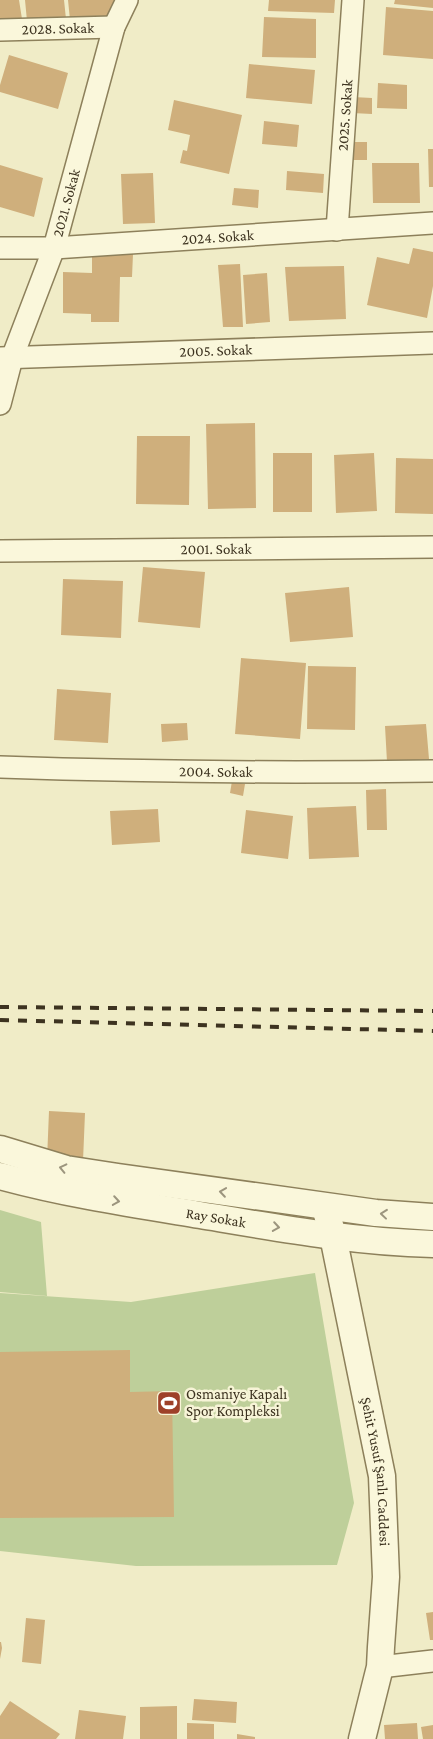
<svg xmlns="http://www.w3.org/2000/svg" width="433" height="1739" font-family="'Crimson Pro',serif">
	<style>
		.green { fill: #becf9a }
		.building { fill: #cfaf7c }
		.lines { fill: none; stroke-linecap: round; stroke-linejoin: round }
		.minor-casing { stroke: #8d805b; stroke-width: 24 }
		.tertiary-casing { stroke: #8d805b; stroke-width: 29 }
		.minor { stroke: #faf7db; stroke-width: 21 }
		.tertiary { stroke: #faf7db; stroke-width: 26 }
		.rail { stroke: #3d3320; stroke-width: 4; stroke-dasharray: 9 9; stroke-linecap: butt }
		.oneway { stroke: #9c957e }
		.labels { text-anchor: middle; stroke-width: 5; stroke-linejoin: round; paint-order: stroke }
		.street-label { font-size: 15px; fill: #3d3320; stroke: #f7f4d7 }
		.poi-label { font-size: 15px; fill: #3d3320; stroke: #f7f4d7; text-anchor: start }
	</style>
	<rect width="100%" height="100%" fill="#f0ecc7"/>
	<path class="green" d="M0 1210 41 1222 47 1296 0 1292Z
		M315 1273 354 1503 337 1565 136 1566 0 1551V1293L131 1302Z"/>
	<path class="building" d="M0 0H19L22 19 0 21Z
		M25 0H64L66 19 27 21Z
		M68 0H116L114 16 70 20Z
		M269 0H335L334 13 268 11Z
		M395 0H433V8L394 4Z
		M386 7 433 11V59L383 55Z
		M264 17 316 19V58L262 57Z
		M9 55 68 73 58 109 0 92V85Z
		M249 64 315 70 312 104 246 98Z
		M378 83 407 85V109L377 108Z
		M353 97 372 98V114L352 113Z
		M174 100 242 115 229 174 180 163 183 150 187 151 190 135 168 130Z
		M264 121 299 125 297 147 262 144Z
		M352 142H367V160H352Z
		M428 149H433V187H429Z
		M372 163H419L420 203H373Z
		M0 165 43 178 34 217 0 207Z
		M287 171 324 174 323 193 286 190Z
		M153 173 155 223 123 224 121 174Z
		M234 188 259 190 258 208 232 205Z
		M413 248 433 252V286L427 318 367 305 377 257 409 264Z
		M92 253 133 254 132 277H120L119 322H91V314L63 313V272L92 273Z
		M240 264 243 327H223L218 265Z
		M344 266 346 319 289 321 285 267Z
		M267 273 270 322 246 324 243 275Z
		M255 423 256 508 208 509 206 424Z
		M137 436H190L189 505 136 504Z
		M273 453H312V512H273Z
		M374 453 377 511 336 513 334 455Z
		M396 458 433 459V514L395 513Z
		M143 567 205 572 200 628 138 622Z
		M63 579 123 581 121 638 61 635Z
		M349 587 353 637 290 642 285 593Z
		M241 658 306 663 300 739 235 734Z
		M308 666 356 667 355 730 307 729Z
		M57 689 111 693 108 743 54 740Z
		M187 723 188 740 162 742 161 724Z
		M426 724 429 759 387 762 385 726Z
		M232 781 245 784 243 796 230 793Z
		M386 789 387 830H367L366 790Z
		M356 806 359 857 309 859 307 808Z
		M158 809 160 842 112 845 110 811Z
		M246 810 293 816 288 859 241 853Z
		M49 1111 85 1113 83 1161 47 1160Z
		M130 1350V1392L172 1391 174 1517 0 1518V1352Z
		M433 1612V1640H430L426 1613Z
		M26 1618 45 1620 41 1664 22 1662Z
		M1 1642 2 1648 0 1659V1642Z
		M194 1699 237 1702 236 1723 192 1720Z
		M10 1701 60 1734 56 1739H0V1716Z
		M177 1706V1739H140V1707Z
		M79 1710 126 1716 123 1739H75Z
		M187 1723 214 1724V1739H187Z
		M417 1723 418 1739H385L384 1725Z
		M433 1725V1739H423L421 1727Z
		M237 1734 255 1737V1739H237Z"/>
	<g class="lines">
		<defs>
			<g id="minor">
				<path id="s1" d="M0 30 114 27"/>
				<path id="s2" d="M337 230 353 0"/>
				<path id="s3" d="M0 248H54L433 223"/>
				<path id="s4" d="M0 358 433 343"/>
				<path id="s5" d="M0 404 12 358 54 248 114 27 127 0"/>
				<path id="s6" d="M0 551 433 547"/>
				<path id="s7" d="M0 767C144 772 289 773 433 771"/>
				<path d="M380 1667 433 1661"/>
			</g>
			<g id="tertiary">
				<path d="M0 1149 66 1169 118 1177 376 1213 433 1217"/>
				<path id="s8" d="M0 1176C66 1194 133 1204 200 1215 278 1228 355 1242 433 1244"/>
				<path id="s9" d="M325 1207 333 1236 382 1476 386 1577 381 1647 380 1667 362 1739"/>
			</g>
		</defs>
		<use href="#minor" class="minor-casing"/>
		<use href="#tertiary" class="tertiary-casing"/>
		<use href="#minor" class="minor"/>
		<use href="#tertiary" class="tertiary"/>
		<path class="rail" d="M0 1007 433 1011
			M0 1020 433 1031"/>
	</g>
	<defs><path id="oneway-chevron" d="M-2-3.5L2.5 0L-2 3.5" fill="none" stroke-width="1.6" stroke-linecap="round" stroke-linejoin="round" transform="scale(1.25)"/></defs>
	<g class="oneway">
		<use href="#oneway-chevron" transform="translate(63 1168) rotate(-167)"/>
		<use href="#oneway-chevron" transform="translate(223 1192) rotate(-172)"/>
		<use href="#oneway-chevron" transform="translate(116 1201) rotate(9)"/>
		<use href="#oneway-chevron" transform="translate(384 1214) rotate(-174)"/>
		<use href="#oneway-chevron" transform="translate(276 1227) rotate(9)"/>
	</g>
	<defs>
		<symbol id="stadium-square" viewBox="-11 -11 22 22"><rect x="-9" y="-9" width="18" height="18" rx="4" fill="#9e4029" stroke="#f7f4d7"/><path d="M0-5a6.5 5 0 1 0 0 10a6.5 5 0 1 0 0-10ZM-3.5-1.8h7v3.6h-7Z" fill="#fff"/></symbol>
	</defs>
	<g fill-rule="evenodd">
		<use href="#stadium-square" x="155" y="1389" width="28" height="28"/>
	</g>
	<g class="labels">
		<g class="street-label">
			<text dy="5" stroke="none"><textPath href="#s1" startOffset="58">2028. Sokak</textPath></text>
			<text dy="5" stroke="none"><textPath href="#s2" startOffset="115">2025. Sokak</textPath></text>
			<text dy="5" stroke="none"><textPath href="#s5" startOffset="212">2021. Sokak</textPath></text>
			<text dy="5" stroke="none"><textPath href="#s3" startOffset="218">2024. Sokak</textPath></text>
			<text dy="5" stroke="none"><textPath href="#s4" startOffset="216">2005. Sokak</textPath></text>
			<text dy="5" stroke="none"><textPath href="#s6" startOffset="216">2001. Sokak</textPath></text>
			<text dy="5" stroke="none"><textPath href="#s7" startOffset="216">2004. Sokak</textPath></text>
			<text dy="5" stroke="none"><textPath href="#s8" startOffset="220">Ray Sokak</textPath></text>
			<text dy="5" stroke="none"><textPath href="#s9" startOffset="270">Şehit Yusuf Şanlı Caddesi</textPath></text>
		</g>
		<g class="poi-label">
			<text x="186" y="1399">Osmaniye Kapalı<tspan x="186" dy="17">Spor Kompleksi</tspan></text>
		</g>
	</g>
</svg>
